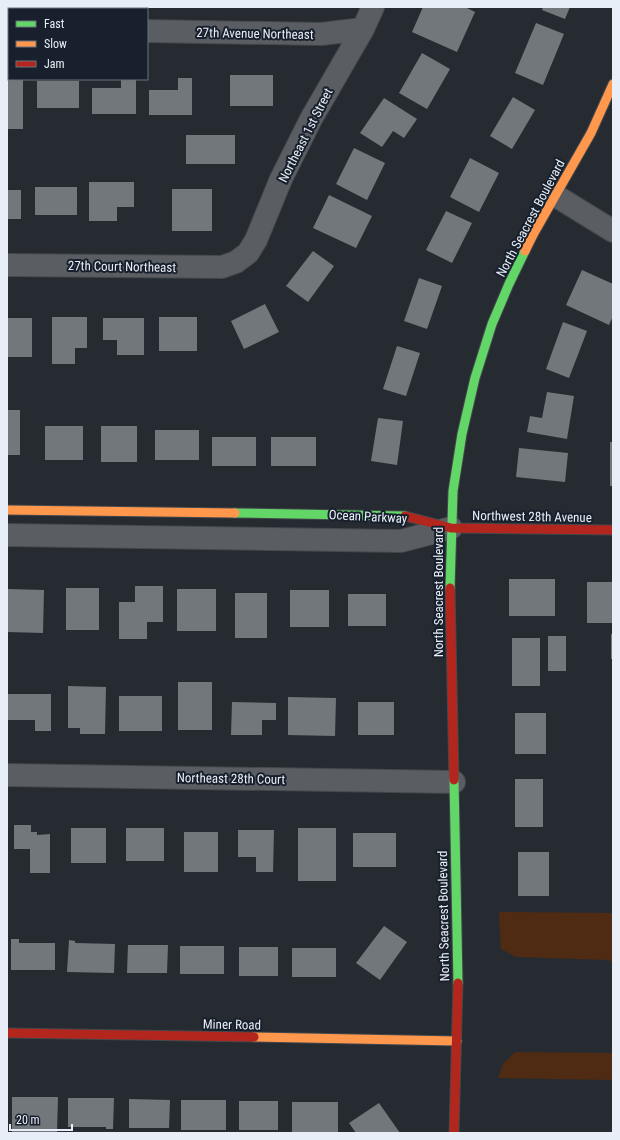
<svg xmlns="http://www.w3.org/2000/svg" width="620" height="1140" font-family="'Roboto Condensed',sans-serif">
	<style>
		.green { fill: #4f2b13 }
		.building { fill: #72777c }
		.lines { fill: none; stroke-linecap: round; stroke-linejoin: round }
		.street-casing { stroke: #43484d; stroke-width: 24 }
		.fast-casing { stroke: #43484d; stroke-width: 11 }
		.slow-casing { stroke: #43484d; stroke-width: 11 }
		.jam-casing { stroke: #43484d; stroke-width: 11 }
		.street { stroke: #5a5e63; stroke-width: 22 }
		.fast { stroke: #63d668; stroke-width: 9 }
		.slow { stroke: #ff974d; stroke-width: 9 }
		.jam { stroke: #b3261e; stroke-width: 9 }
		.labels { text-anchor: middle; stroke-width: 4; stroke-linejoin: round; paint-order: stroke }
		.street-label { font-size: 13px; fill: #e8eef7; stroke: #17202c }
	</style>
	<rect width="100%" height="100%" fill="#262b31"/>
	<path class="green" d="M499 912 613 913V962L608 960 516 957 501 949Z
		M515 1052 613 1053V1080L498 1078 503 1064Z"/>
	<path class="building" d="M423 7H465L475 12 457 52 412 32Z
		M543 7H570L565 19 542 10Z
		M536 23 564 34 543 85 515 73Z
		M422 53 450 69 427 109 399 93Z
		M7 75H9V79H23V129H7Z
		M230 75H273V106H230Z
		M178 78H192V115H149V90H178Z
		M121 79H136V114H92V88H121Z
		M37 81H79V108H37Z
		M513 97 535 110 512 149 490 136Z
		M384 98 417 119 404 138 393 131 382 147 360 133Z
		M186 135H235V164H186Z
		M354 148 385 163 367 200 336 184Z
		M470 158 499 173 479 212 450 197Z
		M89 182H134V207H117V221H89Z
		M35 187H77V215H35Z
		M172 189H212V231H172Z
		M7 190H21V219H7Z
		M329 195 372 216 356 248 313 228Z
		M446 211 472 223 452 263 426 250Z
		M313 251 334 266 308 302 286 286Z
		M582 270 613 284V316L609 325 566 305Z
		M419 278 442 286 427 329 404 321Z
		M265 304 279 332 244 349 231 321Z
		M52 317H87V348H75V364H52Z
		M159 317H197V351H159Z
		M7 318H32V357H7Z
		M103 318H144V355H117V340H103Z
		M563 322 587 331 569 378 546 369Z
		M397 346 420 353 406 396 383 389Z
		M547 392 574 396 567 439 527 432 530 416 542 418Z
		M7 410H20V455H7Z
		M378 418 403 421 397 465 371 461Z
		M45 426H83V460H45Z
		M101 426H137V462H101Z
		M155 430H199V460H155Z
		M212 437H256V466H212Z
		M271 437H316V466H271Z
		M610 442H613V486H610Z
		M519 448 568 453 565 482 516 477Z
		M509 579H555V616H509Z
		M587 582H613V623H587Z
		M135 586H163V622H147V639H119V602H135Z
		M66 588H99V630H66Z
		M8 589 44 590 43 633 7 632Z
		M177 589H216V631H177Z
		M290 590H329V627H290Z
		M235 593H267V638H235Z
		M348 594H386V626H348Z
		M611 634H613V659H611Z
		M548 636H566V671H548Z
		M512 638H540V686H512Z
		M178 682H212V730H178Z
		M68 686 106 687 105 734H80V728H68Z
		M7 694H51V731H35V720H7Z
		M119 696H162V731H119Z
		M288 697 336 698 335 736 288 735Z
		M232 702 276 703V720H262V735H231Z
		M358 702H394V735H358Z
		M515 713H546V754H515Z
		M515 779H543V827H515Z
		M14 825H31V832H37V835L50 834V873H30V849H14Z
		M71 828H106V863H71Z
		M126 828H164V861H126Z
		M298 828H336V881H298Z
		M238 830H274L273 872H256V857H238Z
		M184 832H218V872H184Z
		M353 833H396V867H353Z
		M518 852H549V896H518Z
		M384 926 407 942 380 980 356 963Z
		M11 939H19V943H55V970H11Z
		M69 940 75 941V943L115 944 114 973 67 972Z
		M128 945H168L167 973H127Z
		M180 946H224V974H180Z
		M239 947H278V976H239Z
		M292 948H336V977H292Z
		M12 1097H58L57 1133H12Z
		M68 1098H114L113 1129H106V1127H68Z
		M129 1099 170 1100 169 1128H129Z
		M181 1100H226V1130H181Z
		M239 1101H278V1130H239Z
		M292 1102H338V1133H292Z
		M379 1103 400 1133H356L349 1123Z"/>
	<g class="lines">
		<defs>
			<path id="street" d="M7 28H9
				M147 31 321 34 363 29
				M556 196 613 231
				M7 265 222 267 236 262 248 253 256 240 281 179 311 119 363 29 373 7
				M7 535 401 541 451 528
				M7 775 454 782"/>
			<path id="fast" d="M235 513 405 516
				M450 588 453 491 462 434 475 378 492 324 509 284 525 251
				M454 780 458 983"/>
			<path id="slow" d="M525 251 534 233 591 133 613 84
				M7 510 235 513
				M254 1037 457 1041"/>
			<path id="jam" d="M405 516 451 528 613 530
				M450 588 454 780
				M7 1033 254 1037
				M454 1133 458 983"/>
		</defs>
		<use href="#street" class="street-casing"/>
		<use href="#fast" class="fast-casing"/>
		<use href="#slow" class="slow-casing"/>
		<use href="#jam" class="jam-casing"/>
		<use href="#street" class="street"/>
		<use href="#fast" class="fast"/>
		<use href="#slow" class="slow"/>
		<use href="#jam" class="jam"/>
	</g>
	<g class="labels">
		<g class="street-label">
			<text transform="translate(255 33) rotate(1)" y="5">27th Avenue Northeast</text>
			<text transform="translate(305 135) rotate(-63)" y="5">Northeast 1st Street</text>
			<text transform="translate(530 218) rotate(-62)" y="5">North Seacrest Boulevard</text>
			<text transform="translate(122 266) rotate(1)" y="5">27th Court Northeast</text>
			<text transform="translate(368 516) rotate(3)" y="5">Ocean Parkway</text>
			<text transform="translate(532 516) rotate(1)" y="5">Northwest 28th Avenue</text>
			<text transform="translate(438 592) rotate(-90)" y="5">North Seacrest Boulevard</text>
			<text transform="translate(231 778) rotate(1)" y="5">Northeast 28th Court</text>
			<text transform="translate(443 916) rotate(-91)" y="5">North Seacrest Boulevard</text>
			<text transform="translate(232 1024) rotate(1)" y="5">Miner Road</text>
		</g>
	</g>
	<rect width="620" height="1140" fill="none" stroke="#e8eef7" stroke-width="16"/>
	<rect x="8" y="8" width="140" height="72" fill="#17202c" stroke="#6b727d"/>
	<rect x="16" y="21" width="20" height="6" fill="#63d668" stroke="#6b727d"/>
	<text x="44" y="28" font-size="12" fill="#e8eef7">Fast</text>
	<rect x="16" y="41" width="20" height="6" fill="#ff974d" stroke="#6b727d"/>
	<text x="44" y="48" font-size="12" fill="#e8eef7">Slow</text>
	<rect x="16" y="61" width="20" height="6" fill="#b3261e" stroke="#6b727d"/>
	<text x="44" y="68" font-size="12" fill="#e8eef7">Jam</text>
	<path d="M10 1124v6h62v-6" fill="none" stroke="#e8eef7" stroke-width="2"/>
	<text x="16" y="1124" font-size="12" fill="#e8eef7" stroke="#17202c" stroke-width="3" paint-order="stroke">20 m</text>
</svg>
